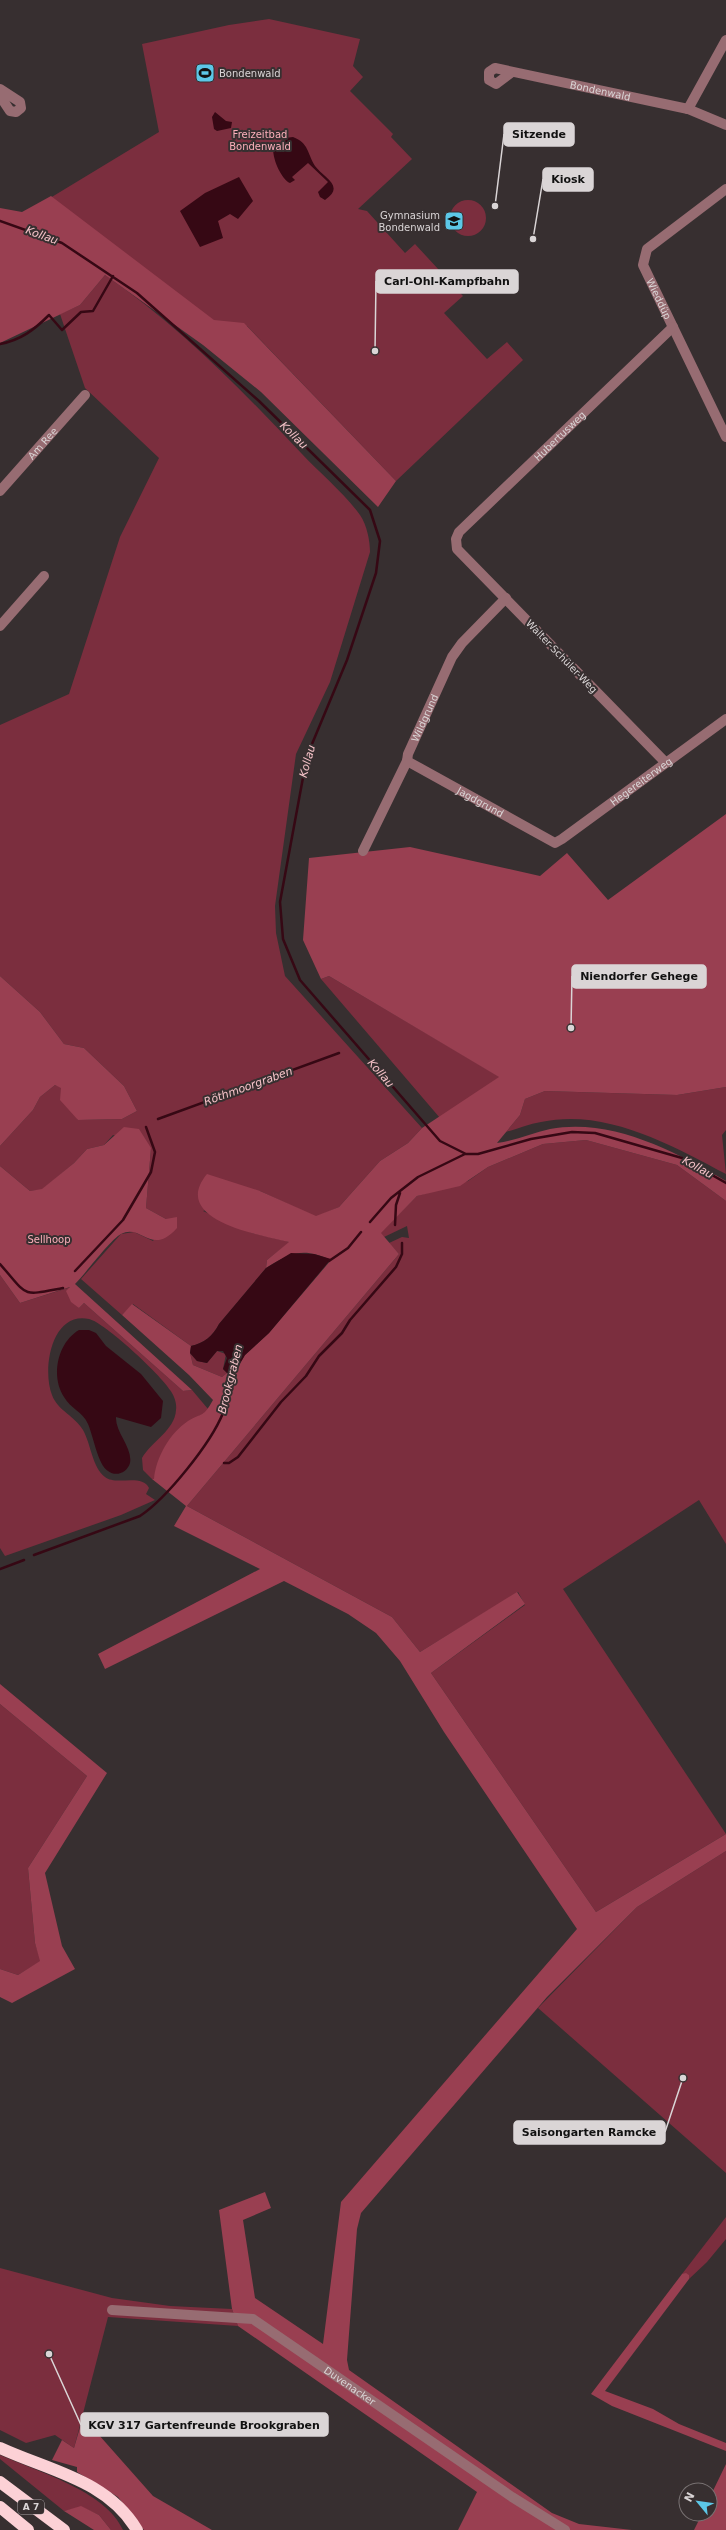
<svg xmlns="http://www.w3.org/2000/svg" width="726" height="2530" font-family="'DejaVu Sans',sans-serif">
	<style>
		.green { fill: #7b2e3e }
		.forest { fill: #993f51 }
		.water { fill: #360814 }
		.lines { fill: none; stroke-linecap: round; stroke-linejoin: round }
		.stream { stroke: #360814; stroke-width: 2.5 }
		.minor { stroke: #976c72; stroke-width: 10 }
		.highway { stroke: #fcd1d6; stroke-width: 12 }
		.labels { text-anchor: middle; stroke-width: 4; stroke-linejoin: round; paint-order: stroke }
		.shield { fill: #372f30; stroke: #a9a3a4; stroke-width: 1 }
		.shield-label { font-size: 9px; font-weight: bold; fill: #dad5d6 }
		.poi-label { font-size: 10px; fill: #dad5d6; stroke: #372f30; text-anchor: start }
		.street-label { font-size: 10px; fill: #dad5d6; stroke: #372f30 }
		.park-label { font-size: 10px; fill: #fcafba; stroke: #372f30 }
		.water-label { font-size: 11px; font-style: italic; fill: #f8c4ca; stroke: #372f30 }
		.leader { fill: none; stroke: #dad5d6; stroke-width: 1.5 }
		.callout-dot { fill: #dad5d6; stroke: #372f30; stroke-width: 1.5 }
		.callout { fill: #dad5d6; stroke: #dad5d6; stroke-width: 1.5 }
		.callout-label { font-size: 11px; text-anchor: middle; font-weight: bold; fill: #111 }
	</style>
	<rect width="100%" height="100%" fill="#372f30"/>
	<path class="green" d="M269 19 360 39 353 66 363 77 350 91 393 134 391 137 412 159 358 209 367 211 405 253 415 244 463 296 444 313 487 359 507 342 523 360 396 481 247 326 220 352 27 212 159 132 142 44 229 25Z
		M450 218a18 18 0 1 1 36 0a18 18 0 1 1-36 0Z
		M105 275C178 325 241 389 302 454 320 473 345 494 360 515 367 525 370 541 370 552L330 682 296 754 275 906 276 933 285 976 422 1128 408 1143 380 1161 339 1207 316 1217 260 1191 203 1211 252 1233 290 1242 267 1260 266 1268 219 1324C213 1336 204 1343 191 1346L133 1304 122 1315 81 1279 121 1234 134 1232 153 1241 166 1219 146 1208 151 1148 113 1135 104 1145 87 1149 74 1163 42 1190 30 1191 0 1166V1146L33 1110 40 1097 55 1085 61 1087 78 1120 122 1119 137 1111 124 1086 84 1048 64 1044 40 1012 0 976V725L69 694 120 537 159 458 85 388 60 314 80 305Z
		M329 976 500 1077 440 1118 321 979Z
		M726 1087V1130L722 1135 726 1174C671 1145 606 1108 541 1122 529 1124 517 1129 506 1132L520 1115 525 1099 545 1091 677 1095Z
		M586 1140 677 1165 726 1201V1544L699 1500 563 1589 726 1834 596 1912 431 1673 525 1605 518 1592 420 1652 392 1617 187 1506 399 1254 389 1243 402 1237 409 1238 407 1226 384 1237 380 1233 417 1196 468 1181 488 1167 543 1144Z
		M0 1275 20 1303 71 1287 79 1308 84 1303 183 1391 192 1390 208 1409 206 1413 199 1416 154 1479H152L143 1470 142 1458C151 1442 175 1430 176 1410 177 1403 174 1395 170 1390 161 1375 104 1322 89 1319 51 1311 42 1370 52 1395 58 1411 75 1416 83 1430 91 1444 92 1467 105 1477 116 1486 142 1473 149 1488L146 1494 155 1500 121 1515 5 1556 0 1548Z
		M217 1351 226 1354 223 1369 227 1373 222 1377 193 1365 190 1353 197 1361 207 1363Z
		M0 1704 87 1776 28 1868 35 1943 41 1961 18 1975 0 1969Z
		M726 1851V2173L538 2008 637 1907Z
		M726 2217V2239L707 2262 689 2279V2275L682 2274Z
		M0 2268 112 2298 170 2306 232 2309 238 2326 108 2317 74 2448 55 2435 26 2443 0 2430Z
		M0 2455C36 2471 106 2491 123 2530H111L99 2515 81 2507 64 2511 0 2459Z"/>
	<path class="forest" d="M51 196 214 320 244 323 396 481 378 507 261 392 203 345 105 275 80 305 0 343V208L22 212Z
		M726 814V1087L677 1095 545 1091 525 1099 520 1115 497 1143C515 1141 532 1133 550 1129 613 1118 673 1151 726 1181V1201L677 1165 586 1140 543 1144 488 1167 460 1186 417 1196 381 1233 399 1254 187 1506 392 1617 420 1652 517 1592 525 1604 431 1673 596 1912 726 1834V1851L637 1907 547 1997 361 2213 357 2229 347 2360 349 2370 552 2513 579 2524 632 2530H458L477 2492 238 2326 232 2309 219 2210 265 2192 271 2208 243 2220 255 2298 323 2344 341 2202 577 1929 444 1732 400 1661 376 1633 348 1614 284 1581 105 1669 98 1654 260 1569 174 1526 186 1506 152 1479H154C156 1457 170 1433 188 1421 203 1412 203 1418 213 1400L189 1375 122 1315 132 1304 191 1346 190 1353 193 1365 222 1377 227 1373 235 1372 245 1355 269 1333 331 1260C302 1247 291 1253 266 1268L267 1260 289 1242C260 1235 169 1220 207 1174L260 1191 316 1216 339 1207 380 1161 408 1143 422 1128 499 1077 329 976 321 979 303 940 309 858 410 847 540 876 567 853 608 900Z
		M0 976 40 1012 64 1044 84 1048 124 1086 137 1111 122 1119 78 1120 60 1100 61 1088 55 1085 40 1097 33 1110 0 1146Z
		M124 1127 139 1129 151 1148 146 1208 166 1219 177 1217V1228C151 1257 142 1223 121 1234 110 1240 86 1273 75 1284L192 1390 183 1391 84 1303 79 1308 71 1302 66 1291 70 1287 20 1303 0 1275V1166L30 1191 42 1189 74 1163 87 1149 104 1145Z
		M0 1684 107 1773 45 1873 62 1946 75 1969 12 2003 0 1997V1969L18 1975 40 1961 35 1943 28 1868 87 1776 0 1704Z
		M686 2273 689 2275V2279L605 2391 653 2409 679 2424 726 2443V2451L612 2406 591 2394 682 2274Z
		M83 2417 153 2496 212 2530H144L118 2497 77 2472V2467L52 2460 62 2440 74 2448Z
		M726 2464V2530H694L702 2514H710V2497Z
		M81 2506 99 2515 111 2530H94L64 2511Z"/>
	<path class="water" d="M215 112 226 121 232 122 231 128 217 131 214 129 212 117Z
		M293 137C309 143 307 153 315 166 323 177 346 186 325 200L320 197 318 192 328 182 308 163 292 177 295 180 290 183C280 178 270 154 274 143L276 145 286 140 285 138Z
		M239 177 253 201 238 219 230 214 218 221 223 238 200 247 180 211 205 193Z
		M291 1253 314 1254 331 1259 269 1333 245 1355 235 1372 227 1373 223 1369 227 1358 223 1351H217L207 1363 197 1361 190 1353 191 1346C204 1343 213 1336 219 1324L266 1268Z
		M79 1330H89L96 1333 106 1346 141 1374 163 1401 161 1418 151 1427 116 1417C115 1432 133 1448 130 1463 127 1473 116 1477 108 1471 98 1465 93 1435 88 1424 83 1412 70 1408 64 1397 50 1376 58 1342 79 1330Z"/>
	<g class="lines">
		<path class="stream" d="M0 221 62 243 137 293 259 401 370 510 380 541 376 573 347 660 307 756 280 902 283 939 300 980 440 1141 466 1154H478L531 1139 572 1132 595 1133 682 1158 726 1183
			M0 344C21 340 34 330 49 315L62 330 81 312 93 311 113 276
			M158 1119 339 1053
			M370 1222 391 1198 418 1177 465 1154
			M395 1225 396 1205 400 1193
			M329 1261 348 1248 361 1232
			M0 1264C29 1297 20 1296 63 1288
			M75 1271 123 1220 151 1172 155 1152 146 1127
			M224 1463H229L238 1457 281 1402 306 1376 319 1356 342 1333 350 1320 396 1267 402 1254V1243
			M34 1555 140 1516C167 1498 211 1443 223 1413 228 1400 230 1385 232 1371
			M0 1569 24 1560"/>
		<g class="minor">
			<path id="s1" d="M512 72 496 84 489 80V72L495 68 688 109 726 125"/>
			<path d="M0 89 20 102 21 108 16 112 10 111 0 96"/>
			<path d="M688 109 726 40"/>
			<path id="s2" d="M726 189 647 249 643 265 726 437"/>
			<path id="s3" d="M0 491 85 395"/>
			<path d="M0 626 44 576"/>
			<path id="s4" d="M407 761 555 843 562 839 726 719"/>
			<path id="s5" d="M666 763 457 549 456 539 459 532 673 327"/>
			<path id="s6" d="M363 851 407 761 408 754 452 657 462 643 506 598"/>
			<path id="s7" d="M112 2310 253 2319 512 2497 565 2530"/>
		</g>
		<path class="highway" d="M0 2448C50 2471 107 2480 137 2530
			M0 2482 64 2530
			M0 2507 28 2530"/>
	</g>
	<defs>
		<symbol id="stadium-square" viewBox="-11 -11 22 22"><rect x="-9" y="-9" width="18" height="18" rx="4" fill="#5cc7e7" stroke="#372f30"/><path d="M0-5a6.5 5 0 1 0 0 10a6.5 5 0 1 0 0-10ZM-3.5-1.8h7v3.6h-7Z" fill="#111"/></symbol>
		<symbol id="school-square" viewBox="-11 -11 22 22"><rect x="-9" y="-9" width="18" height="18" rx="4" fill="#5cc7e7" stroke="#372f30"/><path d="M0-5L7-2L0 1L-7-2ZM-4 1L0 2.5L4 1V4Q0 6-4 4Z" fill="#111"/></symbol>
	</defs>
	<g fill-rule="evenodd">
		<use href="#stadium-square" x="194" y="62" width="22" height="22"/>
		<use href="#school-square" x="443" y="210" width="22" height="22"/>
	</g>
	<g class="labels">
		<rect class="shield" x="18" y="2500" width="26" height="14" rx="3"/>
		<g class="shield-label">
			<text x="31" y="2510">A 7</text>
		</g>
		<g class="poi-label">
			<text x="219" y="77">Bondenwald</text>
			<text x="440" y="219" text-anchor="end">Gymnasium<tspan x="440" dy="12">Bondenwald</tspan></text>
		</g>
		<g class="street-label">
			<text dy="4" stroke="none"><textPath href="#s1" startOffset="151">Bondenwald</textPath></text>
			<text dy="4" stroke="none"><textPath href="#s2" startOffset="153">Wieddüp</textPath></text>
			<text dy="4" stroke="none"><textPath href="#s5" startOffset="456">Hubertusweg</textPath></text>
			<text dy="4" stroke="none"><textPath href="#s3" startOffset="64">Am Ree</textPath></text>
			<text transform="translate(562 656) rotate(46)" y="4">Walter-Schüler-Weg</text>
			<text dy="4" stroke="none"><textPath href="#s6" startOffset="147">Wildgrund</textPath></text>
			<text dy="4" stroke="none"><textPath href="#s4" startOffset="275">Hegereiterweg</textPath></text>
			<text dy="4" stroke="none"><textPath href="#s4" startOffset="84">Jagdgrund</textPath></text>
			<text dy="4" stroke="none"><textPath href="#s7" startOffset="259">Duvenacker</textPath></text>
		</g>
		<g class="park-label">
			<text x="260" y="138">Freizeitbad<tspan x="260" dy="12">Bondenwald</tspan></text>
			<text x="49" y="1243">Sellhoop</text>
		</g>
		<g class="water-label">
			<text transform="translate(42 235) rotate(20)" y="4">Kollau</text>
			<text transform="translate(294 435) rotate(44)" y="4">Kollau</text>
			<text transform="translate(307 761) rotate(-75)" y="4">Kollau</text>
			<text transform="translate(381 1073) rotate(49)" y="4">Kollau</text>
			<text transform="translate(248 1086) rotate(-20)" y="4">Röthmoorgraben</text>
			<text transform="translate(698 1167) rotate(29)" y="4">Kollau</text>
			<text transform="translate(230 1379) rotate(-76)" y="4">Brookgraben</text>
		</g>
	</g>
	<path class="leader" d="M495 206L504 134M533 239L543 179M375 351L376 281M571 1028L572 976M683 2078L665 2132M49 2354L81 2425"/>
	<g class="callout-dot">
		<circle cx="495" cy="206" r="4"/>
		<circle cx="533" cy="239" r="4"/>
		<circle cx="375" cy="351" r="4"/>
		<circle cx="571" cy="1028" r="4"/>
		<circle cx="683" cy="2078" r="4"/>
		<circle cx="49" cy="2354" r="4"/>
	</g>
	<g class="callout">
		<rect x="504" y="123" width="70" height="23" rx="4"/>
		<rect x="543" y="168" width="50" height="23" rx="4"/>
		<rect x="376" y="270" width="142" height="23" rx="4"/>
		<rect x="572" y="965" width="134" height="23" rx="4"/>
		<rect x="514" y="2121" width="151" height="23" rx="4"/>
		<rect x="81" y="2413" width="247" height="23" rx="4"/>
	</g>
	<g class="callout-label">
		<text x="539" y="138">Sitzende</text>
		<text x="568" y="183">Kiosk</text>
		<text x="447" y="285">Carl-Ohl-Kampfbahn</text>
		<text x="639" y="980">Niendorfer Gehege</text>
		<text x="589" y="2136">Saisongarten Ramcke</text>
		<text x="204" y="2429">KGV 317 Gartenfreunde Brookgraben</text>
	</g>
	<g transform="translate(698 2502) rotate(299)"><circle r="19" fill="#372f30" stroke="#787172"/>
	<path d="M0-3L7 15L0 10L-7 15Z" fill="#5cc7e7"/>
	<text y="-6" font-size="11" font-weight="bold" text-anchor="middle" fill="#dad5d6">N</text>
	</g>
</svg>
